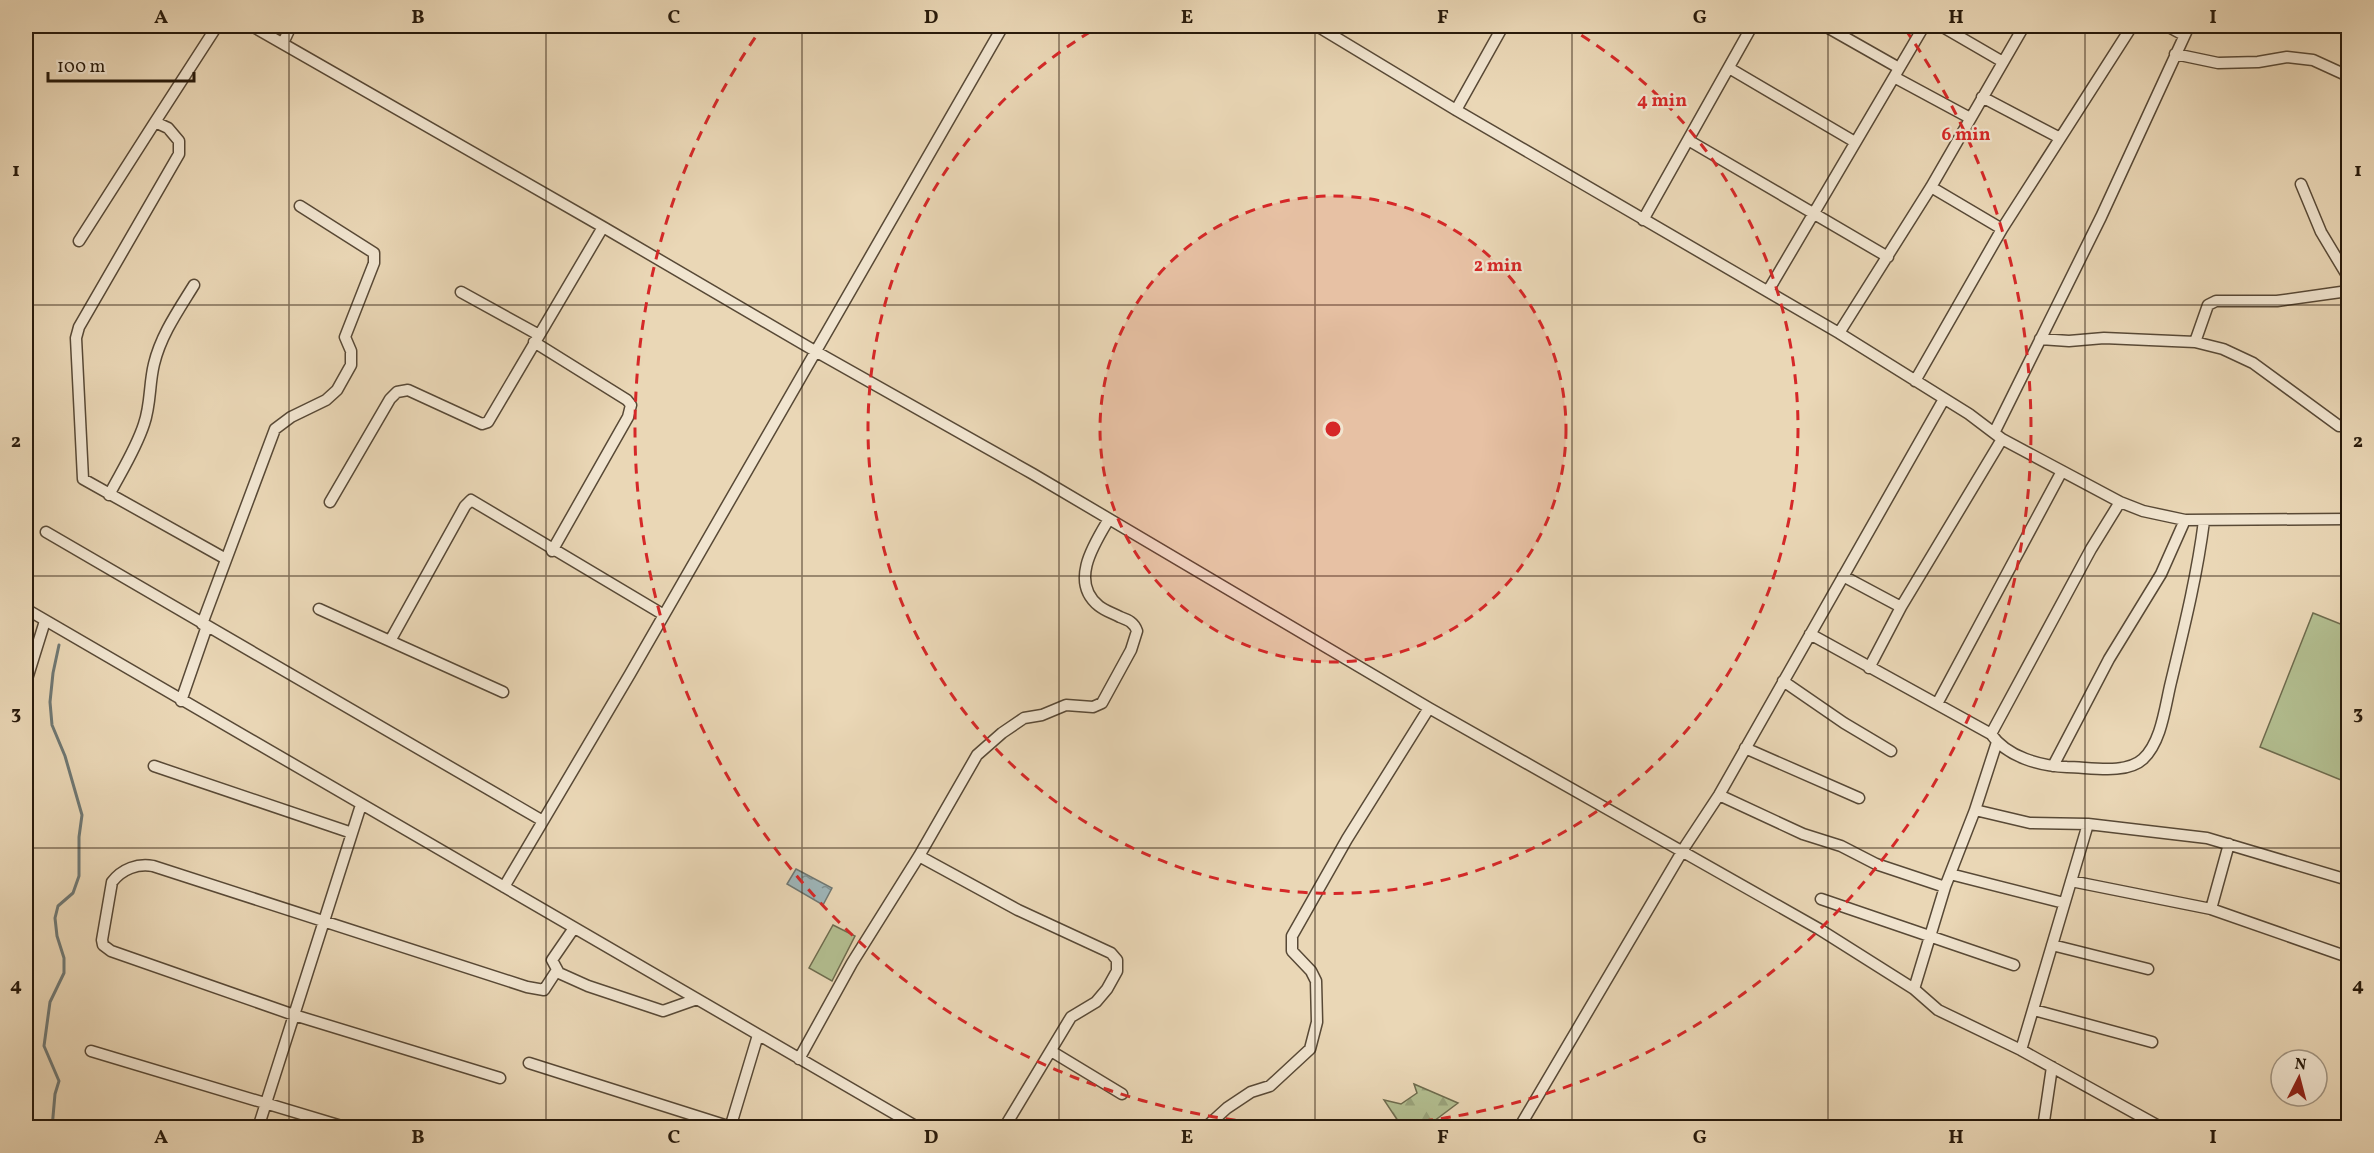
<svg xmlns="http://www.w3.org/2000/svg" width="2374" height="1153" font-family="Vollkorn,serif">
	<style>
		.grass { fill: #b3bf91; stroke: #6e6c4e; stroke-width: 1.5 }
		.forest { fill: url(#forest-firs); stroke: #6e6c4e; stroke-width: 1.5 }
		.water { fill: url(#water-ripples); stroke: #6f7874; stroke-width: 1.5 }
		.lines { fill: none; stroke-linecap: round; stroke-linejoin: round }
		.stream { stroke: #6f7874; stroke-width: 3 }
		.minor-casing { stroke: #584936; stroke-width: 13 }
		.minor { stroke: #f1e5d0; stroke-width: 10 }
		.grid { fill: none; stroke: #281a0b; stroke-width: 1.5; stroke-opacity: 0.55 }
		.ring { fill: none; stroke: #d62828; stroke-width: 3; stroke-dasharray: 10 8 }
		.centre { fill: #d62828; stroke: #f1e5d0; stroke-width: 3 }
		.ring-label { font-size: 18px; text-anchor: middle; font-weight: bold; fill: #d62828; stroke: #f1e5d0; stroke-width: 4.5; stroke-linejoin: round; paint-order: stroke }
		.neatline { fill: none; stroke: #281a0b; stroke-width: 2 }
		.grid-label { font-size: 20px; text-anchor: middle; font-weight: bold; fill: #281a0b }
	</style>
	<defs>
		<pattern id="forest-firs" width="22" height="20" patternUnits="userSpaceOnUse" patternTransform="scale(1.5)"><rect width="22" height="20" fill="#b3bf91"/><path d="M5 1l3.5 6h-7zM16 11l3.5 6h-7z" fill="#9aa47c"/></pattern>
		<pattern id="water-ripples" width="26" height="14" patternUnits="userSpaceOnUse" patternTransform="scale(1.5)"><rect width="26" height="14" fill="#9eb6ba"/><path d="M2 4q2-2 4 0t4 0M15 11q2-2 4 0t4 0" fill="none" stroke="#819395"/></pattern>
	</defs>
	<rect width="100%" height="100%" fill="#ead7b6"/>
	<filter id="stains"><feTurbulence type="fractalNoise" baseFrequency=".00333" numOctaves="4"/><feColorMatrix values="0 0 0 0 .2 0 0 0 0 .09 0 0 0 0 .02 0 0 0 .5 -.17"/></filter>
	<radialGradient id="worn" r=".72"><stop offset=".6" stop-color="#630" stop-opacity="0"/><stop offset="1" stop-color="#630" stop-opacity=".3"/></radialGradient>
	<path class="grass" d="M2313 613 2348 627V762L2341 780 2260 747Z
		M833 925 855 936 832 981 809 968Z"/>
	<path class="forest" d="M1414 1084 1458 1103 1426 1127H1402L1384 1100 1401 1104 1417 1093Z"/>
	<path class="water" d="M796 869 832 888 823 905 787 884Z"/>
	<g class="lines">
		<path class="stream" d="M52 1128 55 1094 59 1081 44 1046 50 1002 64 973V958L57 936 55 918 58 906 73 893 79 876V837L82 815 65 756 52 725 50 702 53 673 59 645"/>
		<defs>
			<path id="minor" d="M217 26 155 122 168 128 179 141V154L79 327 76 338 83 479 226 559
				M252 26 603 227 815 351 1033 474 1429 708 1819 929 1914 989 1938 1010 2021 1050 2162 1128
				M1317 26 1456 110 1839 333 1969 414 2002 439 2120 502 2143 511 2185 520 2348 519
				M1825 26 1899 68
				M1941 26 2003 62
				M2167 26 2184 35
				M283 43 291 26
				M2175 54 2218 63 2258 62 2287 57 2313 60 2348 76
				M1729 68 1855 142
				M1894 77 1970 118
				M1982 97 2060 138
				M1456 110 1503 26
				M1688 140 1888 257
				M2301 184 2321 232 2348 277
				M1931 187 2002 229
				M1643 220 1752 26
				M79 241 155 122
				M1768 291 1924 26
				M461 292 539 335
				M1839 333 1931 187 2024 26
				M2040 339 2069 341 2104 338 2195 342 2223 349 2253 363 2339 426
				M534 342 627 400 631 405 628 417 552 551
				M2195 342 2208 305 2216 301H2277L2348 291
				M1915 381 2002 229 2132 26
				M1994 433 2101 217 2189 26
				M109 495C121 472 136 449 144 424 151 404 149 384 154 364 161 335 178 311 194 285
				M330 502 390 399 397 392 408 390 482 424 488 422 603 227
				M46 532 543 821
				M1843 576 1901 607
				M26 609 919 1128
				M319 609 503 692
				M202 624 275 429 291 417 326 400 337 390 351 365V351L345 337 374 263V253L300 206
				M1810 634 1991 734C2007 757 2040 766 2067 767 2089 767 2126 775 2143 759 2162 741 2165 706 2171 682 2184 628 2197 576 2204 521
				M390 641 465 506 471 500 664 615
				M1869 668 1901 607 2002 439
				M1783 681 1844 723 1891 751
				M26 682 45 621
				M181 701 207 626
				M1937 704 2062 471
				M1991 734 2091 549 2120 502
				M1997 742 1975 810 2030 823 2088 824 2207 838 2348 880
				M1745 748 1859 798
				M154 766 352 833
				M2053 766 2109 659 2161 574 2185 520
				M1719 795 1803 834 1841 846 1876 864 1945 887
				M919 856 1018 910 1111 953 1117 960V971L1107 989 1096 1002 1071 1017 1004 1128
				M1950 874 2064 903
				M2071 881 2211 909 2348 957
				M504 887 630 674 1003 26
				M1821 899 2014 965
				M2211 909 2229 844
				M574 928 552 960 559 973 588 986 663 1011 697 999
				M2052 945 2148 969
				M1914 989 1945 887 1975 810
				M2034 1010 2152 1042
				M2021 1050 2088 824
				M91 1051 348 1128
				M1051 1051 1122 1094
				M799 1059 852 963 919 856 977 755 1002 733 1024 718 1042 715 1066 705 1093 707 1102 703 1131 650 1137 631C1134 622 1128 620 1120 617 1113 613 1105 611 1099 606 1069 582 1094 544 1109 519
				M529 1063 734 1128
				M500 1078 294 1015 111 951 103 945 102 940 112 882C122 869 138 863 153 866L527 987 544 990 557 970
				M258 1128 361 805
				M730 1128 758 1035
				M1205 1128 1227 1108 1251 1092 1270 1086 1310 1049 1317 1022 1316 981 1311 971 1292 951V936L1347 839 1429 708
				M1519 1128 1686 845 1719 795 1944 399
				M2043 1128 2052 1067"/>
		</defs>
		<use href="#minor" class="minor-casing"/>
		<use href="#minor" class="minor"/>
	</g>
	<path class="grid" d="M289 26V1128M546 26V1128M802 26V1128M1059 26V1128M1315 26V1128M1572 26V1128M1828 26V1128M2085 26V1128M26 305H2348M26 576H2348M26 848H2348"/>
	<circle cx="1333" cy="429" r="233" fill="#d62828" fill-opacity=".12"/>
	<g class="ring">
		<circle cx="1333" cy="429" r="233"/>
		<path d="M1566 26A465 465 0 1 1 1100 26"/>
		<path d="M1905 29A698 698 0 1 1 761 29"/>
	</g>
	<circle cx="1333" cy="429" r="9" class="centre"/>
	<g class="ring-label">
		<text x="1662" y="106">4 min</text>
		<text x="1966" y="140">6 min</text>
		<text x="1498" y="271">2 min</text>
	</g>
	<rect width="2374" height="1153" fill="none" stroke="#ead7b6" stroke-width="66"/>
	<g transform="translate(2299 1078) rotate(6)"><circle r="28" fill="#f1e5d0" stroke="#a19481" stroke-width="1.5"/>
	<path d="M0-4.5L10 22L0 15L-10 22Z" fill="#8f2418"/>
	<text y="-9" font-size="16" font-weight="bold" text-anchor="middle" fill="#281a0b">N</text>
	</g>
	<path d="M48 72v9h146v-9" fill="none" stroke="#281a0b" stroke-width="3"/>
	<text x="57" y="72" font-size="18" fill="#281a0b" stroke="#f1e5d0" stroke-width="4.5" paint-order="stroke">100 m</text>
	<rect x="33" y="33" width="2308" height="1087" class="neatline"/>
	<g class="grid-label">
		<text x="161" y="23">A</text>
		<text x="418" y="23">B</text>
		<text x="674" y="23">C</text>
		<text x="931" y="23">D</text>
		<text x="1187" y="23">E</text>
		<text x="1443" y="23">F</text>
		<text x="1700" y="23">G</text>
		<text x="1956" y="23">H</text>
		<text x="2213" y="23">I</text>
		<text x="16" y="176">1</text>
		<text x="2358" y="176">1</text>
		<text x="16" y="447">2</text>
		<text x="2358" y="447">2</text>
		<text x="16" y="719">3</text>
		<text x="2358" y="719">3</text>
		<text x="16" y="991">4</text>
		<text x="2358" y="991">4</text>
		<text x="161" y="1143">A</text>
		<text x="418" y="1143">B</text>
		<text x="674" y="1143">C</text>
		<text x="931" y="1143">D</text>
		<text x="1187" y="1143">E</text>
		<text x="1443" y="1143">F</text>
		<text x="1700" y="1143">G</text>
		<text x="1956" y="1143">H</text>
		<text x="2213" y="1143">I</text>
	</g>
	<rect width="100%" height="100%" filter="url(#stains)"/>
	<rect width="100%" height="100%" fill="url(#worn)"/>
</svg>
